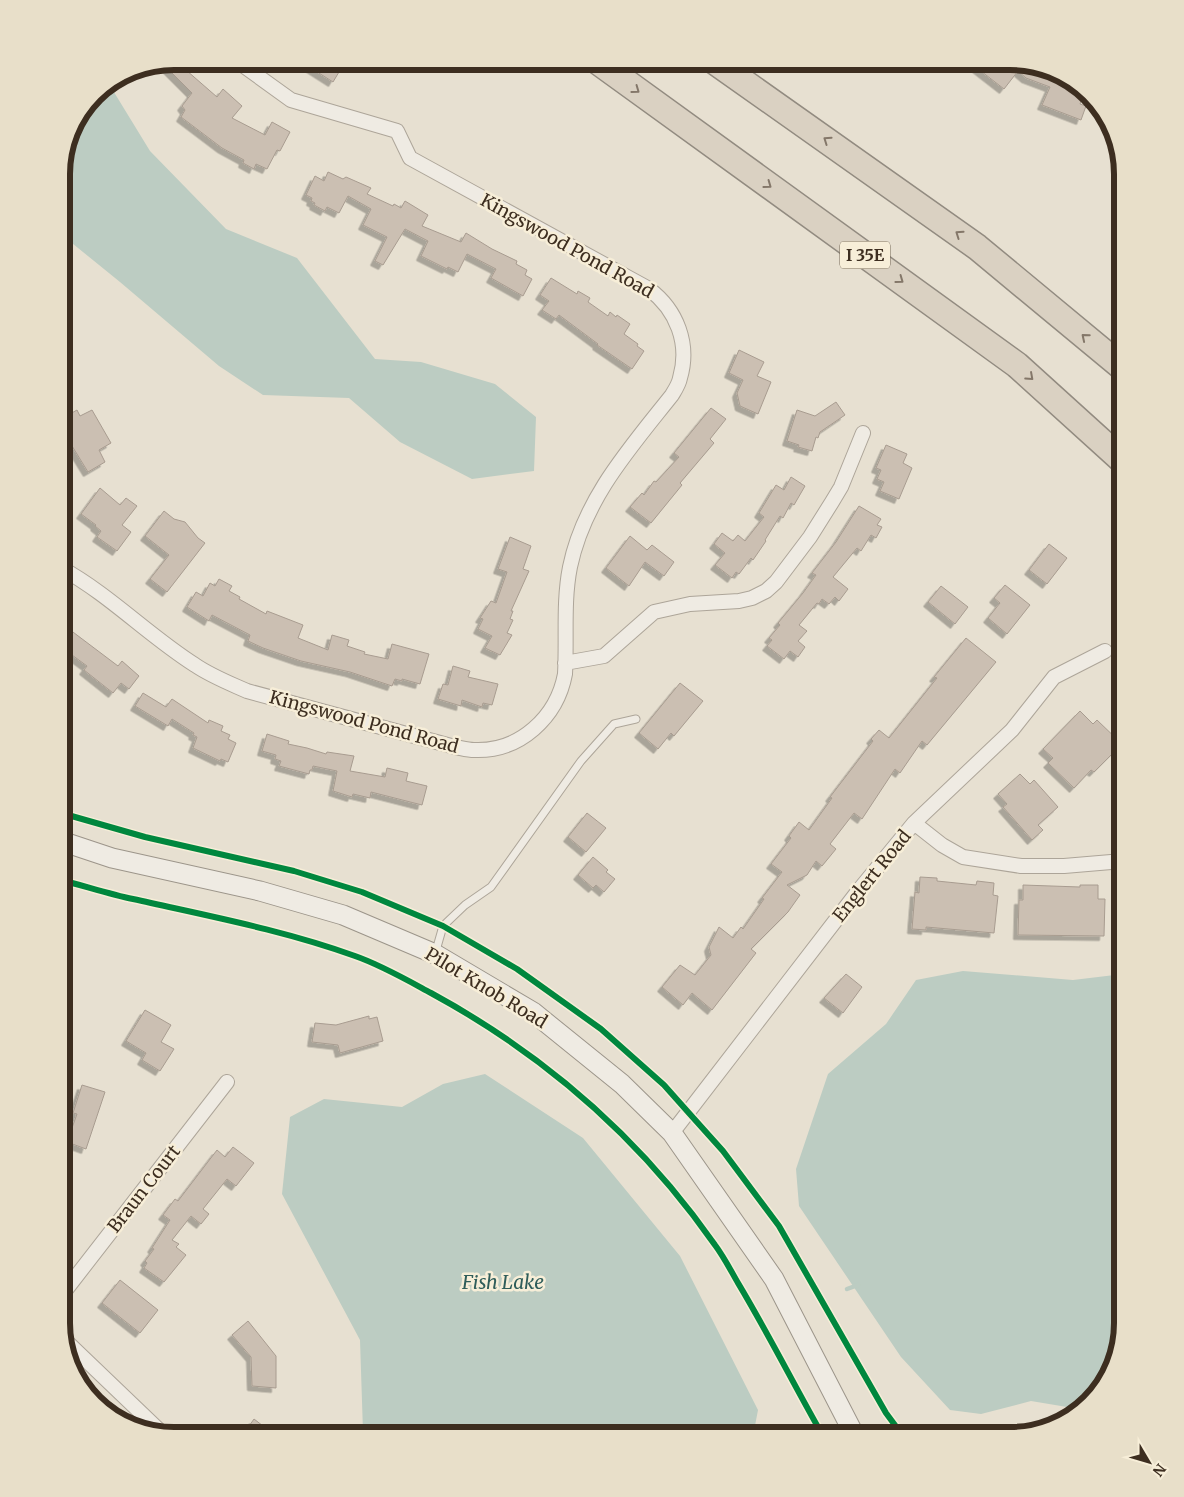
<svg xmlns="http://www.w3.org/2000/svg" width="1184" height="1497" font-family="Merriweather,serif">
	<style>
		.water { fill: #bcccc2 }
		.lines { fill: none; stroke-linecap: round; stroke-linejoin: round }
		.stream { stroke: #bcccc2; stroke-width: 4.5 }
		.building { fill: #cbbfb2; stroke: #a89c90; filter: url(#shadow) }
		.lane-casing { stroke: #ada599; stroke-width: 9 }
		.street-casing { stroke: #ada599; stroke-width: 16 }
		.secondary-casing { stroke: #9c958a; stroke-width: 21 }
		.highway-casing { stroke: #928b80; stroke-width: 28 }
		.lane { stroke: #efebe3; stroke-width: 7 }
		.street { stroke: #efebe3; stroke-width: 14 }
		.secondary { stroke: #efebe3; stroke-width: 19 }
		.highway { stroke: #dad1c2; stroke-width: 25 }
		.cycleway-casing { stroke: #f7eed8; stroke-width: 9 }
		.cycleway { stroke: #00873e; stroke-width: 6 }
		.oneway { stroke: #847769 }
		.labels { text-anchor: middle; stroke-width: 5; stroke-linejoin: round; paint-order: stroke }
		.shield { fill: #f7eed8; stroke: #756857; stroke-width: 1 }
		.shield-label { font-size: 16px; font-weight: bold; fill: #3d2e20 }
		.street-label { font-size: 18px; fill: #3d2e20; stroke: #f7eed8 }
		.water-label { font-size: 19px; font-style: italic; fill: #2f5d5a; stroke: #f7eed8 }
		.rim { fill: none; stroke: #3d2e20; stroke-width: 6 }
	</style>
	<defs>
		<filter id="shadow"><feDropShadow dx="-4.5" dy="4.5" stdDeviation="0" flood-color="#0004"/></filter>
	</defs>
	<rect width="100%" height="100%" fill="#e7e0d1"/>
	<path class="water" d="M109 84 150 151 226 229 297 258 375 359 421 362 495 384 536 417 534 471 472 479 400 442 349 398 263 395 219 366 120 282 62 235V167L73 124 100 90Z
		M963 971 1073 980 1123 974V1323L1108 1379 1079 1409 1031 1401 981 1414 950 1410 901 1357 799 1206 796 1169 828 1074 886 1024 916 980Z
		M485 1074 583 1138 680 1256 758 1410 753 1436H361L363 1432 360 1340 282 1194 290 1117 324 1099 402 1107 443 1084Z"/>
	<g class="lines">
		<path class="stream" d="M847 1289 858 1285"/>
	</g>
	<path class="building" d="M174 61H195L186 70 217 97 223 89 242 106 232 118 265 135 272 122 290 132 280 151 277 150 267 169 256 164 254 169 243 163 244 160 222 148 181 117 185 110 182 106 192 93 163 64Z
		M300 61H333L342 67 333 82Z
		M968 61H1017L1066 77 1070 81 1067 89 1083 96 1080 104 1086 106 1081 120 1042 105 1050 87 1026 78 1018 71 1004 89Z
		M328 172 343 179 346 177 371 188 367 194 393 206 394 204 401 208 405 201 428 215 422 226 461 242 466 233 492 249 517 261 516 264 527 270 525 275 532 279 523 296 491 278 496 269 467 254 458 272 448 267 447 269 421 256 428 241 405 229 383 265 375 261 387 237 363 225 371 209 348 196 339 213 327 207 325 211 314 205 315 203 311 201 312 198 306 195 315 176 324 181Z
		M551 278 577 294 578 291 590 298 588 302 608 316 610 312 616 317 617 315 630 324 624 334 638 344 637 346 644 351 632 369 597 345 598 344 559 315 556 319 542 310 549 301 540 295Z
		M739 350 764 362 757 376 771 382 758 414 740 406 737 393 743 380 729 373Z
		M836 402 845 415 820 432 818 438 816 437 812 451 798 447 799 445 787 441 797 410 815 416Z
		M711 408 726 419 710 439 714 443 680 483 682 485 651 523 630 507 642 493 644 495 654 481 656 482 679 457 674 453Z
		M77 410 80 416 92 410 111 443 99 450 105 462 88 472 61 428V419Z
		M886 445 907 454 903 463 912 468 899 499 880 491 884 482 877 479 881 470 876 468Z
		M791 477 805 486 794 505 791 503 783 518 780 516 765 540 766 541 753 560 751 558 739 574 736 572 732 578 715 565 725 553 714 544 722 533 733 541 738 535 745 541 764 517 759 513 776 485 784 490Z
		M100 488 120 505 126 498 137 506 122 525 131 532 117 551 97 537 101 531 95 526 96 525 81 514Z
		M859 506 881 519 877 525 882 527 876 538 871 535 861 551 857 548 833 577 848 589 839 601 835 597 829 604 822 599 819 604 817 603 799 625 807 631 798 641 805 647 798 657 790 651 784 659 767 646 772 640 769 638 780 625 778 623 803 593 816 575 812 573 836 542Z
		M164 511 174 519 185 522 198 538 205 543 167 592 150 579 169 555 145 536Z
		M630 536 647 550 652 545 674 562 664 576 645 562 629 586 606 568Z
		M510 537 531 546 523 569 529 571 511 611H513L510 619 513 620 507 633 512 635 500 655 485 648 492 636 478 629 483 619 480 618 491 601 496 603 507 572 498 569Z
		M1049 544 1067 558 1047 584 1029 570Z
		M219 579 232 586 229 591 240 597 239 599 266 614 267 611 303 625 298 638 328 650 332 635 349 640 347 646 365 652 364 654 388 659 392 644 429 654 420 684 402 679V681L395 679 392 686 350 672 301 661 263 648 248 641 250 635 212 615 209 621 187 607 196 592 203 596 210 583 215 586Z
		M1005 585 1030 605 1007 634 988 618 1000 603 994 598Z
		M941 586 968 607 955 624 928 602Z
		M61 623 118 666 122 661 139 676 129 689 121 683 113 693 84 670 87 666 61 647Z
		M966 638 996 662 927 745 922 741 900 773 895 769 862 819 854 813 830 844 836 849 822 866 816 861 807 875 787 885 800 895 788 912 751 949 756 953 712 1010 692 993 683 1005 662 987 680 965 695 975 711 955 709 947 719 927 733 938 741 927 743 929 764 899 762 898 782 872 771 864 791 838 789 836 799 822 809 830 832 798 830 797 873 741 871 739 879 730 889 738 937 678 934 677Z
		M453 666 470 671 468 677 498 684 492 705 483 703 482 707 462 700 461 706 438 699 443 684 448 685Z
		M680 683 703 701 674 736 671 733 658 749 639 733Z
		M143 693 166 707 172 699 208 723 209 720 223 726 221 731 230 735 228 739 236 743 228 762 221 759 220 761 193 748 197 737 193 735 194 733 172 719 168 726 135 706Z
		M1080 711 1093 724 1097 720 1122 744 1094 772 1091 770 1074 788 1048 763 1053 758 1043 749Z
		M267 734 289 741 288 744 307 748 326 754 327 752 354 756 350 771 385 777 387 768 408 773 406 781 427 786 422 805 371 792 370 798 353 794 352 797 333 791 337 771 313 766 312 770H310L309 774 279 766 281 761 275 759 276 755 262 751Z
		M1020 774 1030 784 1034 780 1058 807 1038 825 1043 830 1032 840 1003 807 1007 804 998 794Z
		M587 813 606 828 586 852 568 837Z
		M593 857 608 870 606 872 615 879 604 892 596 885 593 888 578 875Z
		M920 877 937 878V881L976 885 977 881 994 883 993 895 998 896 994 933 926 927V930L912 929 915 892 919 893Z
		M1023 885 1080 887V885H1098V899H1105L1104 936 1018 935 1019 900H1023Z
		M846 974 862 987 843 1013 824 998Z
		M145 1010 171 1025 161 1042 174 1049 160 1071 142 1060 146 1053 126 1041Z
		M369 1016V1019L377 1017 383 1041 340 1053 338 1045 312 1042 315 1023 336 1025Z
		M82 1085 105 1092 86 1149 67 1142 77 1114 73 1113Z
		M233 1147 254 1163 236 1186 227 1179 203 1209 209 1214 201 1224 191 1216 172 1240 179 1244 176 1247 186 1255 164 1282 144 1268 147 1263 145 1261 154 1249 152 1248 170 1220 163 1215 175 1199 178 1201 217 1150 225 1157Z
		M120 1280 158 1310 140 1333 102 1303Z
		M248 1321 276 1356V1388L252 1386 251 1357 232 1335Z
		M254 1419 276 1436H242Z"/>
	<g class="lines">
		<defs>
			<path id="lane" d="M435 954 443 926 465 905 491 887 581 761 614 724 636 719"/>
			<path id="street" d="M61 568C110 595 149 636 195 665 211 676 229 683 247 691L455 747C461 748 468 750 474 750 520 752 557 717 565 674 567 639 563 602 570 567 584 499 630 448 672 395 675 390 679 384 680 378 690 344 677 310 649 289L410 158 397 131 291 100 237 61
				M565 663 604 656 654 612 690 604 739 601 752 598 766 591 776 582 810 537 832 502 841 487 863 433
				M914 823 942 845 963 857 1021 866H1064L1123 861
				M672 1133 859 890 914 823 1012 730 1054 677 1105 651
				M61 1296 227 1082
				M67 1342 162 1433"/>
			<path id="secondary" d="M61 841 112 858 260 891 343 915 435 954 533 1012 622 1084 672 1133 774 1279 855 1436"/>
			<path id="highway" d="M597 61 1017 365 1123 461
				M714 61 977 247 1123 368"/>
		</defs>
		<use href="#lane" class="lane-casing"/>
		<use href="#street" class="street-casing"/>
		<use href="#secondary" class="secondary-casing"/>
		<use href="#highway" class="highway-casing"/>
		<use href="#lane" class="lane"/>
		<use href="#street" class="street"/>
		<use href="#secondary" class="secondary"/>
		<use href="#highway" class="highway"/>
		<defs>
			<path id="cycleway" d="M61 813 145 837 294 871 362 892 443 926 517 969 601 1029 664 1085 688 1112 723 1151 779 1226 886 1413 903 1436
				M61 880C85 886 109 894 133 899 208 916 283 930 355 956 381 965 407 980 431 993 545 1055 641 1139 715 1245 724 1257 731 1271 738 1283 768 1333 794 1385 823 1436"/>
		</defs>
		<use href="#cycleway" class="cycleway-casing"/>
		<use href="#cycleway" class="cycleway"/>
	</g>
	<defs><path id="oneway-chevron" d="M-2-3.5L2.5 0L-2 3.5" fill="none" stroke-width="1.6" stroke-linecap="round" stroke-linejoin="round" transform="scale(1.25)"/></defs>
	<g class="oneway">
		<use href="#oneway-chevron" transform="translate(636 90) rotate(36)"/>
		<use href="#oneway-chevron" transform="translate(827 140) rotate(-145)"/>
		<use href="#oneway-chevron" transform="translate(768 185) rotate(36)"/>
		<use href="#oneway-chevron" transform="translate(959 234) rotate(-145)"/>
		<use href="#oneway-chevron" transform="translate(900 280) rotate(36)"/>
		<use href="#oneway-chevron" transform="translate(1085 337) rotate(-140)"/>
		<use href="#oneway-chevron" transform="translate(1030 377) rotate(42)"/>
	</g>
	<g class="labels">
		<rect class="shield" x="840" y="241.5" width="50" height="27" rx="4"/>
		<g class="shield-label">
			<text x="865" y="261">I 35E</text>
		</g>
		<g class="street-label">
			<text transform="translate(567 246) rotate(29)" y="6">Kingswood Pond Road</text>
			<text transform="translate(364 722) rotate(15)" y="6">Kingswood Pond Road</text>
			<text transform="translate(872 876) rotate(-51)" y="6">Englert Road</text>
			<text transform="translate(486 988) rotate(31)" y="6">Pilot Knob Road</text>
			<text transform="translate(144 1189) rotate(-52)" y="6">Braun Court</text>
		</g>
		<g class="water-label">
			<text x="503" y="1289">Fish Lake</text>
		</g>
	</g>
	<path d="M0 0H1184V1497H0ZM174 70H1010A104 104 0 0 1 1114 174V1323A104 104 0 0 1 1010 1427H174A104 104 0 0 1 70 1323V174A104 104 0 0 1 174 70Z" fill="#e8dfc9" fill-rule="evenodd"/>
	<path class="rim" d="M174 70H1010A104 104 0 0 1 1114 174V1323A104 104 0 0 1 1010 1427H174A104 104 0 0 1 70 1323V174A104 104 0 0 1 174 70Z"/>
	<g transform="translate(1149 1462) rotate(128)" stroke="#f7eed8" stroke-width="4" paint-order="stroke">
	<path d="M0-4L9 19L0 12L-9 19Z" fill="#3d2e20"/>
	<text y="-8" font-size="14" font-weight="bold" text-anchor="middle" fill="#3d2e20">N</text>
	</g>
</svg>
